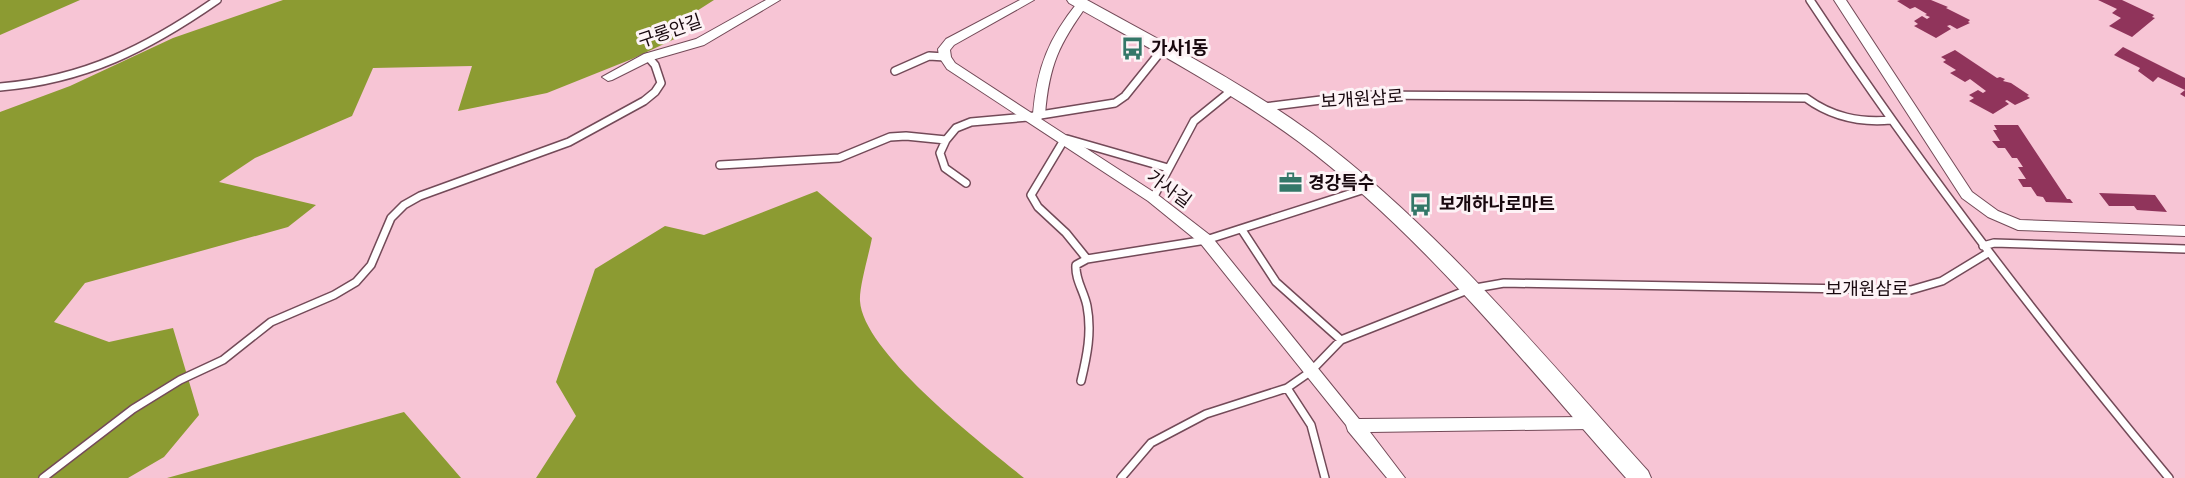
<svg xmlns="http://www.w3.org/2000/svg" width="2185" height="478" font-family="'Public Sans','Noto Sans KR',sans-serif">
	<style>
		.forest { fill: #8c9b32 }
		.building { fill: #90345b }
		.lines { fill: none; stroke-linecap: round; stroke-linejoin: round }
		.lane-casing { stroke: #734a58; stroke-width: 10 }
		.street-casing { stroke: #734a58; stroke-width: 2 }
		.secondary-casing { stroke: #734a58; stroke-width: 2 }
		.lane { stroke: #fff; stroke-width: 7 }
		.street { fill: #fff; fill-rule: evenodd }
		.secondary { fill: #fff; fill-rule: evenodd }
		.labels { text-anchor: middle; stroke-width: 6; stroke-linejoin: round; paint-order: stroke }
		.street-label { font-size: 18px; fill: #18080e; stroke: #fdf3f6 }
		.poi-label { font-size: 18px; font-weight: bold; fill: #18080e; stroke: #fdf3f6; text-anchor: start }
	</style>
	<rect width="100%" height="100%" fill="#f7c5d5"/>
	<path class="forest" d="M0 0H80L0 35Z
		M283 0H714L678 23 683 35 632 59 547 93 458 111 472 66 373 68 352 116 255 158 219 182 316 205 288 227 85 283 54 322 109 342 173 328 199 415 164 457 128 478H0V112L70 86 173 38Z
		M817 191 872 238C869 254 859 287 860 301 863 353 984 445 1024 478H536L576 416 556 382 595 269 665 226 704 235Z
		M404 412 461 478H167Z"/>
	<path class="building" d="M1900 0H1931L1948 7 1946 8 1970 20 1968 22 1970 23 1957 29 1950 25 1947 26 1951 29 1936 38 1914 26 1918 24 1914 21 1922 16 1927 19 1930 17 1925 15 1927 14 1915 7 1910 9 1897 1Z
		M2098 0H2122L2154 15 2152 17 2155 18 2132 37 2109 26 2121 18 2112 13 2117 9Z
		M2123 47 2185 78V97L2180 94 2185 90 2158 77 2153 82 2138 71 2140 68 2114 55Z
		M1955 50 1997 78 2000 77 2005 79 2003 81 2011 83 2029 95 2027 96 2030 98 2015 105 2007 100 2005 101 2009 104 1993 114 1969 101 1974 98 1969 95 1978 90 1983 93 1986 91 1970 79 1965 82 1950 73 1956 70 1943 62 1946 60 1941 57Z
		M1994 125H2018L2067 199H2070L2073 203 2046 202 2043 197 2037 196 2031 187H2023L2018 179H2026L2018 167H2023L2017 158H2012L2005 148H1998L1992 141H2000L1993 130H1997Z
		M2099 193 2155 195 2167 212 2137 210 2134 206H2109Z"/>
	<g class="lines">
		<defs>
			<path id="lane" d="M1810 0C1920 167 2041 324 2169 478
				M895 71 929 56 945 57
				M0 87C85 80 148 48 217 0
				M1265 107 1361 95 1806 98C1832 117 1859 123 1891 120
				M1067 139 1168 168
				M1064 140 1031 195 1038 207 1066 233 1087 259
				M720 165 839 158 890 137 906 136 946 140
				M966 183 945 168 940 153 946 140 956 128 971 122 1028 117 1115 103 1125 96 1162 50
				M1153 198 1194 121 1231 91
				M1242 230 1276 282 1341 340
				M1983 246 1994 243 2185 249
				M1081 381C1087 356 1092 332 1087 306 1084 291 1075 280 1076 265L1087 259 1206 240 1365 189
				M1287 388 1311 425 1325 478
				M43 478 133 409 180 380 223 360 271 322 334 295 356 282 371 265 391 218 404 205 420 196 569 142 644 101 655 92 661 83 655 65 648 57
				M1121 478 1151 443 1206 414 1287 388 1310 372 1341 340 1470 289 1504 283 1911 290 1942 281 1988 253"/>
			<path id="street" d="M766 0H780L704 45 652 60 612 80 608 81 602 77 644 54 696 39Z
				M1020 0H1034L954 45 950 50 951 57 955 63 1033 114C1037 67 1049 38 1078 2H1086L1088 4C1059 44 1049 65 1045 115L1041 119 1158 195 1211 236 1359 419 1590 417 1595 418 1598 423 1595 428 1590 429 1370 432 1405 478H1387L1348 431 1346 425 1201 244 1148 201 947 69 939 57 938 49 946 39Z
				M1834 0H1846L1972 192 1998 211 2020 220 2185 226V236L2018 230 1988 217 1962 198Z"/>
			<path id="secondary" d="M1067 0H1087C1163 42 1242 82 1313 134 1440 229 1542 354 1648 471L1651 478H1626C1523 362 1424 236 1299 142 1227 89 1147 47 1069 3Z"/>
		</defs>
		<use href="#lane" class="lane-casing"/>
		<use href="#street" class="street-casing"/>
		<use href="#secondary" class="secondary-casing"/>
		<use href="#lane" class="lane"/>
		<use href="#street" class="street"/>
		<use href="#secondary" class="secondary"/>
	</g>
	<defs>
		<symbol id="bus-bare" viewBox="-9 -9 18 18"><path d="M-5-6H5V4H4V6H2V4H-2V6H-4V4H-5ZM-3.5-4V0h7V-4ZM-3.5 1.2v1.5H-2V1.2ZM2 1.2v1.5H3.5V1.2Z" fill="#347768" stroke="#fdf3f6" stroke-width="2.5" paint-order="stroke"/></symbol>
		<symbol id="office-bare" viewBox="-9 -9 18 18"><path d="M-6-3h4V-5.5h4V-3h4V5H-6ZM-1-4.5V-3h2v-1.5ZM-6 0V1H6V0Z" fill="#347768" stroke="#fdf3f6" stroke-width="2.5" paint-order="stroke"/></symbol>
	</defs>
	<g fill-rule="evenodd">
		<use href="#bus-bare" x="1116" y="32" width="33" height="33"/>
		<use href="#office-bare" x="1274" y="166" width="33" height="33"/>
		<use href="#bus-bare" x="1404" y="188" width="33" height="33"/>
	</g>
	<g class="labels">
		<g class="street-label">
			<text transform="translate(670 31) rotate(-19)" y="6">구롱안길</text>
			<text transform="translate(1362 99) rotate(-4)" y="6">보개원삼로</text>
			<text transform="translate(1169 189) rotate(36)" y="6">가사길</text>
			<text x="1867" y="295">보개원삼로</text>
		</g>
		<g class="poi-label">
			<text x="1151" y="54">가사1동</text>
			<text x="1308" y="189">경강특수</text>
			<text x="1439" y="210">보개하나로마트</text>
		</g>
	</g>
</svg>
